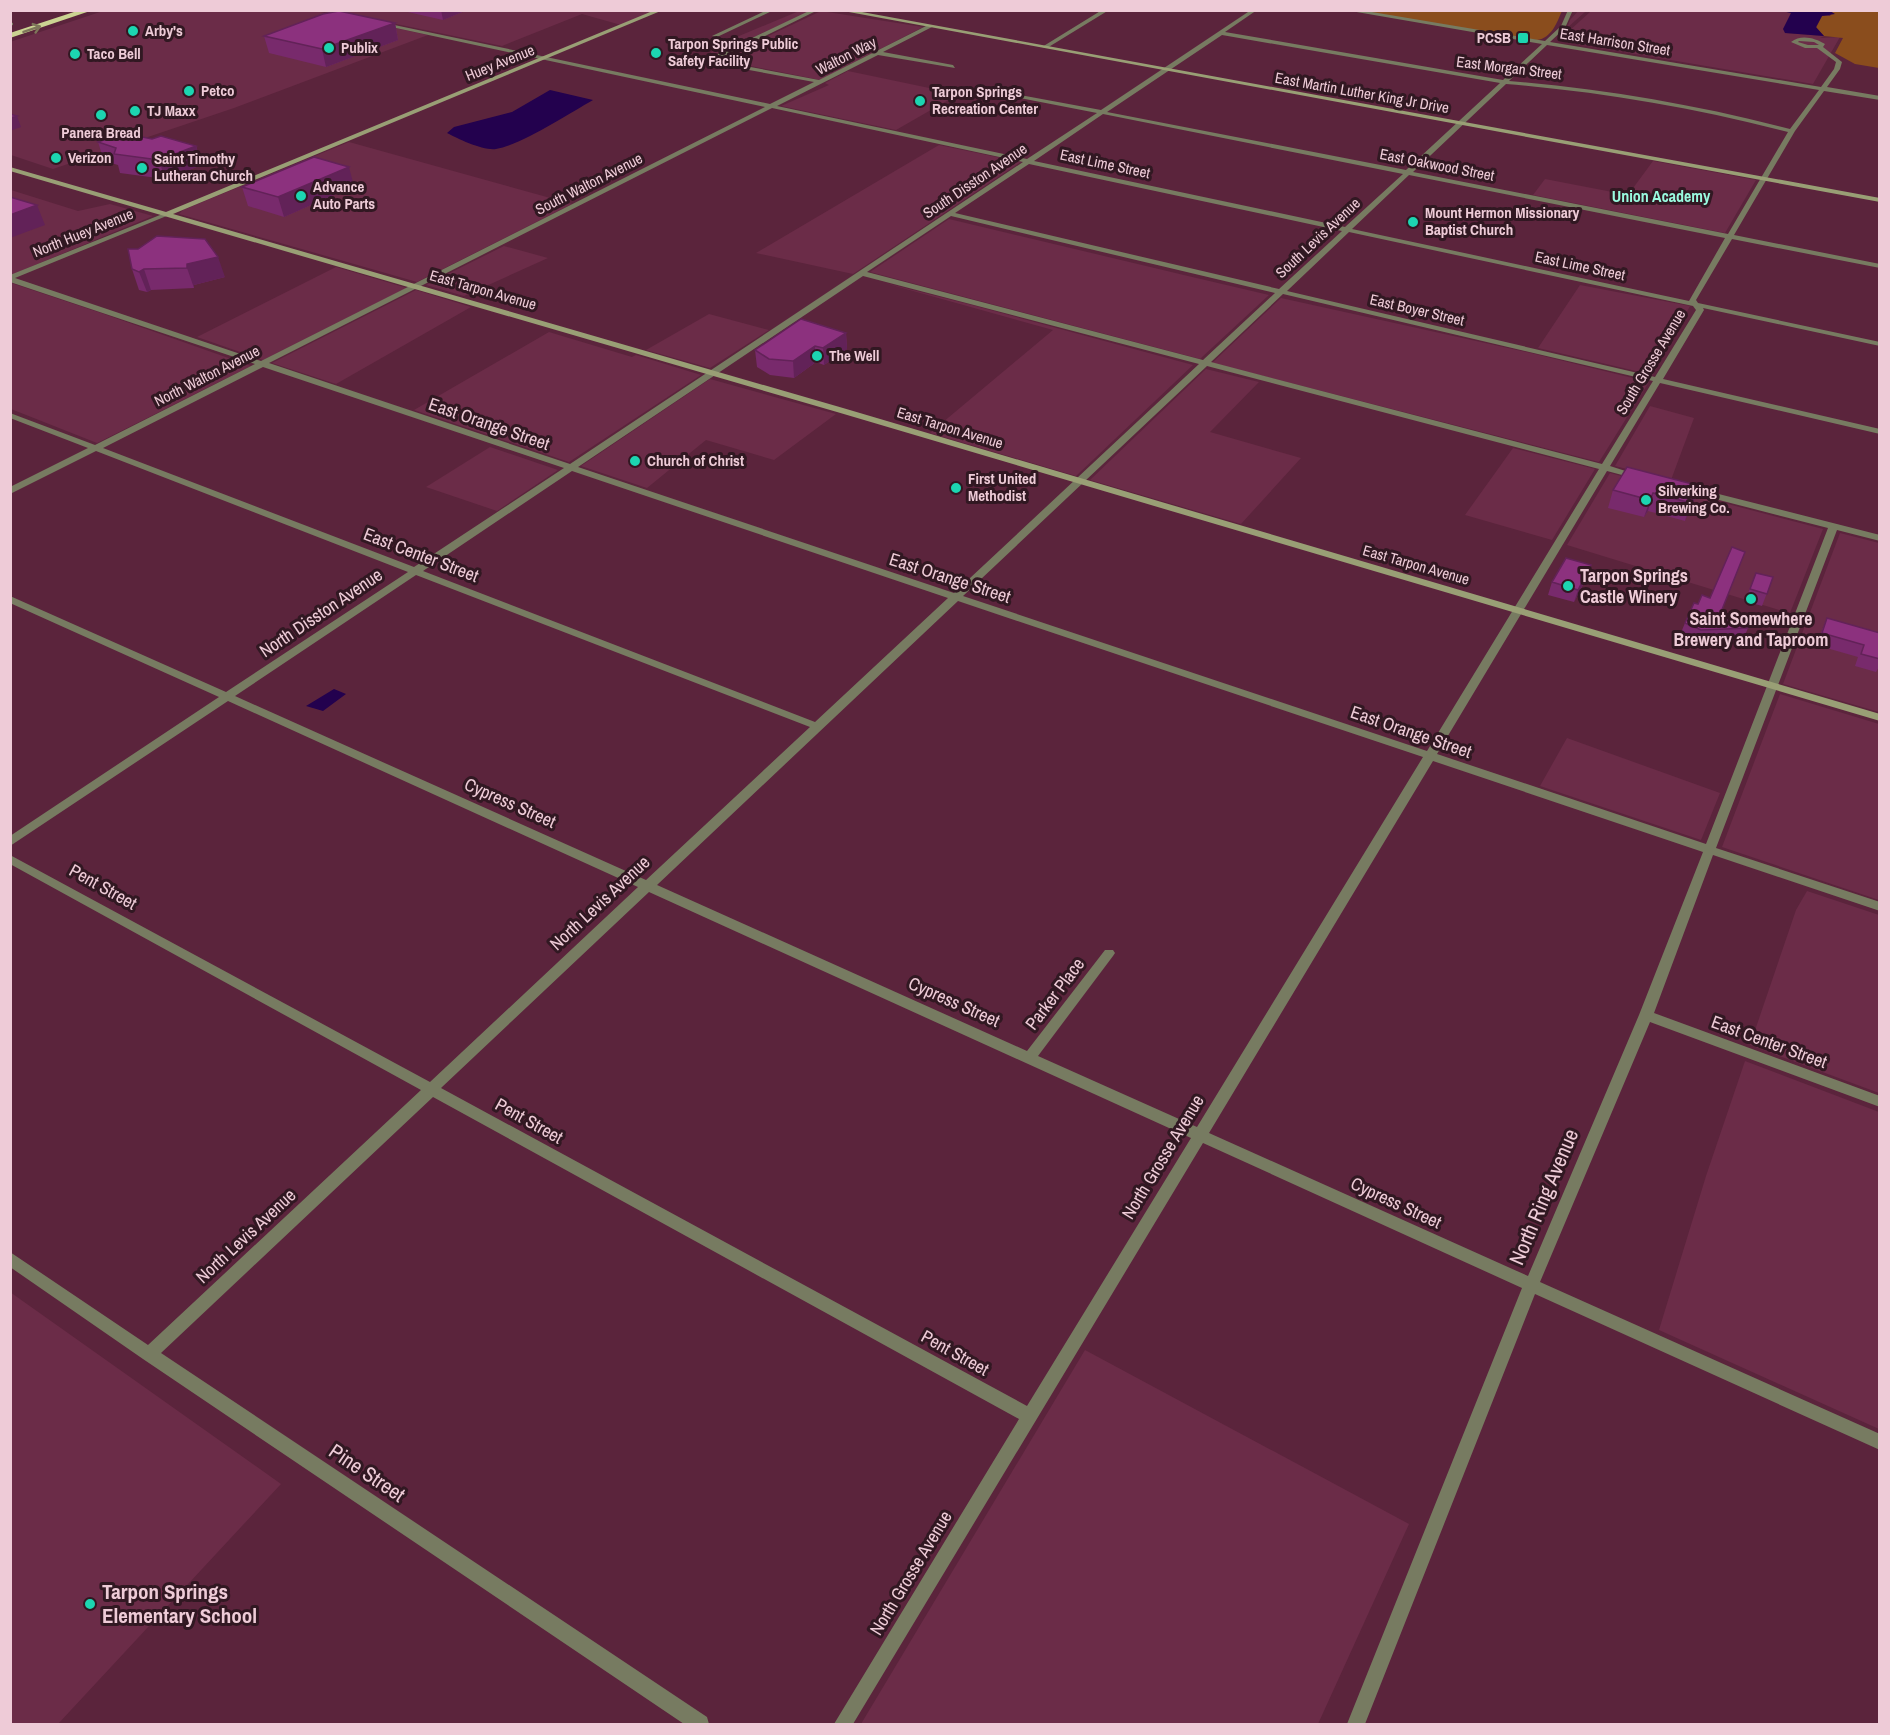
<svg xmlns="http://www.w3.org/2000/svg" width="1890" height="1735" font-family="'Archivo Narrow',sans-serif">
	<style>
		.built { fill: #6b2c48 }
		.green { fill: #8a4d1d }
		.water { fill: #23014e }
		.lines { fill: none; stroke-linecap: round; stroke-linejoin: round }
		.street { fill: #777b61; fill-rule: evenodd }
		.secondary { fill: #999f75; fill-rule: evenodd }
		.highway { fill: #cbd492; fill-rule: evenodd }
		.wall { fill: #782a6c }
		.shaded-wall { fill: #622258 }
		.building { fill: #8c317e; stroke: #622258; stroke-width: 1.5 }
		.oneway { stroke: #7e765a }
		.poi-dot { fill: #1cd5b1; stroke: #311822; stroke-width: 2 }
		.labels { text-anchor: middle; stroke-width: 6; stroke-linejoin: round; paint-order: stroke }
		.far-poi-label { font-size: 15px; font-weight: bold; fill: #eecbd7; stroke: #311822; text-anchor: start }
		.far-street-label { font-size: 15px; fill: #eecbd7; stroke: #311822 }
		.far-neighbourhood-label { font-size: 16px; font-weight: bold; fill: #99fadf; stroke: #311822 }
		.street-label { font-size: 18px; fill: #eecbd7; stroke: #311822 }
		.poi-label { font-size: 18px; font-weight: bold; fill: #eecbd7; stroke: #311822; text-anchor: start }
		.near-street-label { font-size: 21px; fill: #eecbd7; stroke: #311822 }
		.near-poi-label { font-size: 21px; font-weight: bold; fill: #eecbd7; stroke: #311822; text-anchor: start }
	</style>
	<rect width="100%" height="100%" fill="#5b243c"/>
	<path class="built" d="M106 10 315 11 428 35 234 108 53 169 11 155 10 42Z
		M1579 10 1782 11 1791 13 1785 33 1824 36 1820 38 1840 37 1813 84 1558 41 1590 12H1585L1567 28 1570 20Z
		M334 11H656L621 25 582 14 502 46Z
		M799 11H811L714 55 712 59 717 63 702 61 720 44Z
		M821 11 923 27 820 80 731 62 722 58Z
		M848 71 958 94 964 91 896 130 781 106 829 85 825 83Z
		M349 142 572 204 417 282 179 214 183 210Z
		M939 145 1021 162 853 274 756 253Z
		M1653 161 1756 180 1725 233 1533 195 1545 179 1628 195Z
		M11 190 78 211 110 204 153 216 11 275Z
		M949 219 1188 276 1269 295 1200 359 870 272Z
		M504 246 548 258 464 296 426 285Z
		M336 267 407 288 263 360 197 337Z
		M881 282 972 305 1193 365 1076 476 930 433 1053 330Z
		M11 283 104 314 251 366 97 443 11 409Z
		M1580 285 1690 306 1653 375 1538 348Z
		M416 290 471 307 336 384 272 363Z
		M1281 298 1535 354 1649 382 1599 462 1212 363Z
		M709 314 769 330 710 368 646 350Z
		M549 332 632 357 636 355 701 375 569 462 414 410Z
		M1206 369 1259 382 1210 432 1301 458 1241 524 1090 480Z
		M710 379 836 414 774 460 706 440 647 488 581 466Z
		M1650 406 1694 418 1671 480 1615 466Z
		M490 447 558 470 497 511 426 487Z
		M1513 448 1595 469 1552 540 1465 515Z
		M1610 473 1823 529 1788 618 1789 613 1567 545Z
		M1840 533 1879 543V712L1783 684Z
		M1780 694 1879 724V900L1722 847Z
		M1567 738 1720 793 1701 840 1540 786Z
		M1807 891 1879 915V1093L1750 1045 1796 910Z
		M1745 1061 1879 1112V1429L1659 1330 1706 1176Z
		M10 1292 281 1484 58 1724H11Z
		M1085 1350 1409 1524 1318 1724H861Z"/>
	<path class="green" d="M1359 11H1562C1557 22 1552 38 1537 40Z
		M1830 11H1879V68L1855 64 1835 53 1843 38 1824 36 1816 28 1822 16H1830L1833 11Z"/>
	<path class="water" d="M1782 11H1830L1835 14 1822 16 1816 27 1824 36 1785 33 1783 29 1791 13Z
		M550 90 593 100C568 114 523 144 496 149 484 151 458 139 447 133L454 127 512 112Z
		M334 689 346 694 323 711 306 706Z"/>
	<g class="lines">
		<path class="street" d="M322 10H334L350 15 347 17Z
			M767 10H774L717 37 712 36Z
			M811 10H818L720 58 724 62 819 80 928 25H932V27L883 52 953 65 955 68 878 55 777 106 1027 159 1097 113 989 92 987 89 1101 110 1251 10H1257L1225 32 1503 80 1542 44 1345 10H1360L1545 41 1561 26 1568 10H1573L1565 28 1550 42 1821 87 1834 69 1836 62 1817 48H1805L1791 42C1801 34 1815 38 1825 44L1823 47 1842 62 1840 69 1827 87 1880 96V100L1824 91 1795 131 1734 235 1880 264V268L1732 239 1696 300 1698 303 1880 342V346L1703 308 1704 310 1663 379 1880 429V434L1660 383 1610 466 1641 476 1637 479 1607 471 1437 754 1706 844 1828 528 1680 490 1678 488 1683 485 1880 535V541L1837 530 1716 848 1880 902V911L1713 855 1654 1013 1880 1096V1107L1650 1022 1540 1282 1880 1434V1450L1535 1294 1365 1724H1347L1522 1288 1203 1143 853 1724H834L1019 1419 433 1097 161 1353 707 1717 709 1724H684L143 1359 10 1267V1252L148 1345 421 1090 10 864V855L430 1082 638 887 228 701 10 846V836L219 697 10 603V596L226 692 408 572 96 451 10 494V487L88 448 10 418V413L95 445 255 364 10 282V275L165 213H169V215L15 278 261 361 765 107 382 25 380 22 770 104 814 82 722 65 714 58 716 55ZM1222 35 1500 83 1406 170 1107 112ZM1799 41 1814 42 1819 45H1808L1798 42ZM1547 45 1819 90 1790 129C1698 105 1604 89 1509 81ZM1506 84C1601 92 1695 108 1788 132L1728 234 1413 172ZM772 108 1023 162 570 464 269 363ZM1103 114 1403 174 1345 227 1034 161ZM1029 164 1342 231 1279 289 955 213ZM1409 175 1725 238 1689 301 1352 229ZM951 216 1275 293 1203 360 867 272ZM1349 232 1693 306 1696 310 1655 377 1287 291ZM863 276 1199 364 954 593 578 467ZM1283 294 1653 381 1602 464 1211 362ZM1207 366 1599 469 1427 751 963 596ZM263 367 564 468 414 567 103 448ZM572 471 948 598 815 722 423 571ZM416 575 810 727 646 880 235 696ZM958 601 1423 757 1197 1127 1038 1056 1113 956 1115 953 1113 950H1105L1027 1051 657 885ZM1433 761 1703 852 1639 1015 1528 1276 1209 1133ZM649 892 1191 1138 1027 1406 441 1088Z
			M1102 10H1109L1047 48 1042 47Z
			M10 22 13 23V25L10 26Z"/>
		<path class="secondary" d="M655 10H663L173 214 843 408 1880 714V721L837 412 10 171V167L166 212Z
			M851 10 1880 198V202L838 10Z"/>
		<path class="highway" d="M80 10H93L10 38V33Z"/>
	</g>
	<path class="wall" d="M399 10H467L443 20Z
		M395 23 398 40 326 67 269 53 264 36Z
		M98 142 196 146 202 165 165 179 120 173 118 165 104 161Z
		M354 186 284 217 248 206 242 187Z
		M128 249 225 277 194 285V288L151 290 147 292 139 290 132 269Z
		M846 333 847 349 824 365 816 362 794 378 770 375 757 367 755 350Z
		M1700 486 1693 503 1685 521 1648 511 1644 517 1608 508 1613 490Z
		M1756 573 1773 577 1762 606 1745 601Z
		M1587 577 1574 602 1548 595 1552 582Z
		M1698 604 1719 617 1748 628 1743 640 1696 643 1680 635 1685 623Z
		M1827 618 1880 633V665L1876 672 1855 666 1858 657 1816 645Z"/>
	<path class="shaded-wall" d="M441 10H467L443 20Z
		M395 23 398 40 326 67 322 49Z
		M17 116 21 127 10 131V118Z
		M196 146 202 165 165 179 159 160Z
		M349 167 354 186 284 217 278 197Z
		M37 205 45 225 10 238V215Z
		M218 257 225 277 194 285V288L187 268V264Z
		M144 269 151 290 147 292 139 272Z
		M846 333 847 349 824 365 823 348Z
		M815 346 816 362 794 378 793 361Z
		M1700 486 1693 503 1685 521 1691 503Z
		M1653 493 1648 511 1644 517 1650 500Z
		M1591 565 1587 577 1574 602 1578 590Z"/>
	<path class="building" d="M339 11 395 23 322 49 264 36 323 14Z
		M10 114 17 116 10 118Z
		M123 133 152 139 161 136 196 146 159 160 114 154 116 148 98 142Z
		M314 157 349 167 278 197 242 187Z
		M10 197 37 205 10 215Z
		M157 236 205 239 218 257 187 264V268L144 269 139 272 132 269 128 249H138Z
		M801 319 846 333 823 348 815 346 793 361 769 359 755 350Z
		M1627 467 1700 486 1691 503 1653 493 1650 500 1613 490Z
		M1732 547 1745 552 1719 617 1748 625V628L1701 630 1685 623 1694 603 1698 604 1702 595 1710 598Z
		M1566 558 1591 565 1578 590 1552 582Z
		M1756 573 1773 577 1767 594 1750 589Z
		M1827 618 1880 633V659L1861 654 1864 645 1822 633Z"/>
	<defs><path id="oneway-shaft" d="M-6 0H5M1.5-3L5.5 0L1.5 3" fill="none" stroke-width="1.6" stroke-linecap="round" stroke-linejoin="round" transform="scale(1.5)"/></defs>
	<use class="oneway" href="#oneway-shaft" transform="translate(32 29) rotate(-18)"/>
	<g class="poi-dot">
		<circle cx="133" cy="31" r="6"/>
		<rect x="1517" y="32" width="12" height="12" rx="3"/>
		<circle cx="329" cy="48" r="6"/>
		<circle cx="656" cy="53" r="6"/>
		<circle cx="75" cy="54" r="6"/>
		<circle cx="189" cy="91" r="6"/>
		<circle cx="920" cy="101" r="6"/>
		<circle cx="135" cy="111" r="6"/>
		<circle cx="101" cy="115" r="6"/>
		<circle cx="56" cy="158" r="6"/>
		<circle cx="142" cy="168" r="6"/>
		<circle cx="301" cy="196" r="6"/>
		<circle cx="1413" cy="222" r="6"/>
		<circle cx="817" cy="356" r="6"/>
		<circle cx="635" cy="461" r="6"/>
		<circle cx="956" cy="488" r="6"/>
		<circle cx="1646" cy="500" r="6"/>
		<circle cx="1568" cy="586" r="6"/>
		<circle cx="1751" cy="599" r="6"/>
		<circle cx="90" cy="1604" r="6"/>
	</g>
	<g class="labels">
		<g class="far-poi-label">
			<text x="145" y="36">Arby's</text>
			<text x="1511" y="43" text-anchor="end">PCSB</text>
			<text x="668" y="49">Tarpon Springs Public<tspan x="668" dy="17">Safety Facility</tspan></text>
			<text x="341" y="53">Publix</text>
			<text x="87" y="59">Taco Bell</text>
			<text x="201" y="96">Petco</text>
			<text x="932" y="97">Tarpon Springs<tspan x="932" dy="17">Recreation Center</tspan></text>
			<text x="147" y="116">TJ Maxx</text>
			<text x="101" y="138" text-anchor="middle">Panera Bread</text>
			<text x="68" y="163">Verizon</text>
			<text x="154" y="164">Saint Timothy<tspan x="154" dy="17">Lutheran Church</tspan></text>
			<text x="313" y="192">Advance<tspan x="313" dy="17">Auto Parts</tspan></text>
			<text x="1425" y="218">Mount Hermon Missionary<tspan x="1425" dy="17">Baptist Church</tspan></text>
			<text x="829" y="361">The Well</text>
			<text x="647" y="466">Church of Christ</text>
			<text x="968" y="484">First United<tspan x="968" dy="17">Methodist</tspan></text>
			<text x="1658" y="496">Silverking<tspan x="1658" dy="17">Brewing Co.</tspan></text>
		</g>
		<g class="far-street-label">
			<text transform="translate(1615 42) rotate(9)" y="5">East Harrison Street</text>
			<text transform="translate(846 56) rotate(-27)" y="5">Walton Way</text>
			<text transform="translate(500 63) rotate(-22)" y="5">Huey Avenue</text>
			<text transform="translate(1509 68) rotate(7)" y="5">East Morgan Street</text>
			<text transform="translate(1362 93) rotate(10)" y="5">East Martin Luther King Jr Drive</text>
			<text transform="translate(1105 164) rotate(12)" y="5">East Lime Street</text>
			<text transform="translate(1437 165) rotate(11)" y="5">East Oakwood Street</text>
			<text transform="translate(975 181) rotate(-34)" y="5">South Disston Avenue</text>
			<text transform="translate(589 184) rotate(-27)" y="5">South Walton Avenue</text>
			<text transform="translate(83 233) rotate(-22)" y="5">North Huey Avenue</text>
			<text transform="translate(1318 238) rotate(-43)" y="5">South Levis Avenue</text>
			<text transform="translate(1580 266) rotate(12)" y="5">East Lime Street</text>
			<text transform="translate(483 290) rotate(16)" y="5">East Tarpon Avenue</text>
			<text transform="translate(1417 310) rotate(13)" y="5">East Boyer Street</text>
			<text transform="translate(1651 362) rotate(-59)" y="5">South Grosse Avenue</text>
			<text transform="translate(207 376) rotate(-27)" y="5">North Walton Avenue</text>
			<text transform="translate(950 428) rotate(17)" y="5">East Tarpon Avenue</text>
			<text transform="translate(1416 565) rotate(16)" y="5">East Tarpon Avenue</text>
		</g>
		<g class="far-neighbourhood-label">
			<text x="1661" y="202">Union Academy</text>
		</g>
		<g class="street-label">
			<text transform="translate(489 424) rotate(19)" y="6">East Orange Street</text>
			<text transform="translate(421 555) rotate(21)" y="6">East Center Street</text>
			<text transform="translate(950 578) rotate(18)" y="6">East Orange Street</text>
			<text transform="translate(321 613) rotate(-34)" y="6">North Disston Avenue</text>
			<text transform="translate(1411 732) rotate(19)" y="6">East Orange Street</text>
			<text transform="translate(510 803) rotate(24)" y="6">Cypress Street</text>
			<text transform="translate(103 887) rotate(29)" y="6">Pent Street</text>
			<text transform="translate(600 903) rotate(-43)" y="6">North Levis Avenue</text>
			<text transform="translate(1055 994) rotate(-53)" y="6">Parker Place</text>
			<text transform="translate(954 1002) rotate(24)" y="6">Cypress Street</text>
			<text transform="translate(1769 1042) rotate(20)" y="6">East Center Street</text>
			<text transform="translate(529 1121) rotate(29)" y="6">Pent Street</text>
			<text transform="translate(1163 1157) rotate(-59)" y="6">North Grosse Avenue</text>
			<text transform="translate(1396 1203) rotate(25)" y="6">Cypress Street</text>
			<text transform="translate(246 1236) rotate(-43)" y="6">North Levis Avenue</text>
			<text transform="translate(955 1353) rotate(29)" y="6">Pent Street</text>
			<text transform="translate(911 1573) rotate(-59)" y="6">North Grosse Avenue</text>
		</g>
		<g class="poi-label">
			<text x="1580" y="582">Tarpon Springs<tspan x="1580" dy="21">Castle Winery</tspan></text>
			<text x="1751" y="625" text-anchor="middle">Saint Somewhere<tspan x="1751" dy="21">Brewery and Taproom</tspan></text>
		</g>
		<g class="near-street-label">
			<text transform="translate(1544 1197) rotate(-67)" y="7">North Ring Avenue</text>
			<text transform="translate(367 1473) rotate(34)" y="7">Pine Street</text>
		</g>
		<g class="near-poi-label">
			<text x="102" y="1599">Tarpon Springs<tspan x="102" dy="24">Elementary School</tspan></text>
		</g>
	</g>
	<rect width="1890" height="1735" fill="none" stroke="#eecbd7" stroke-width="24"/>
</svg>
